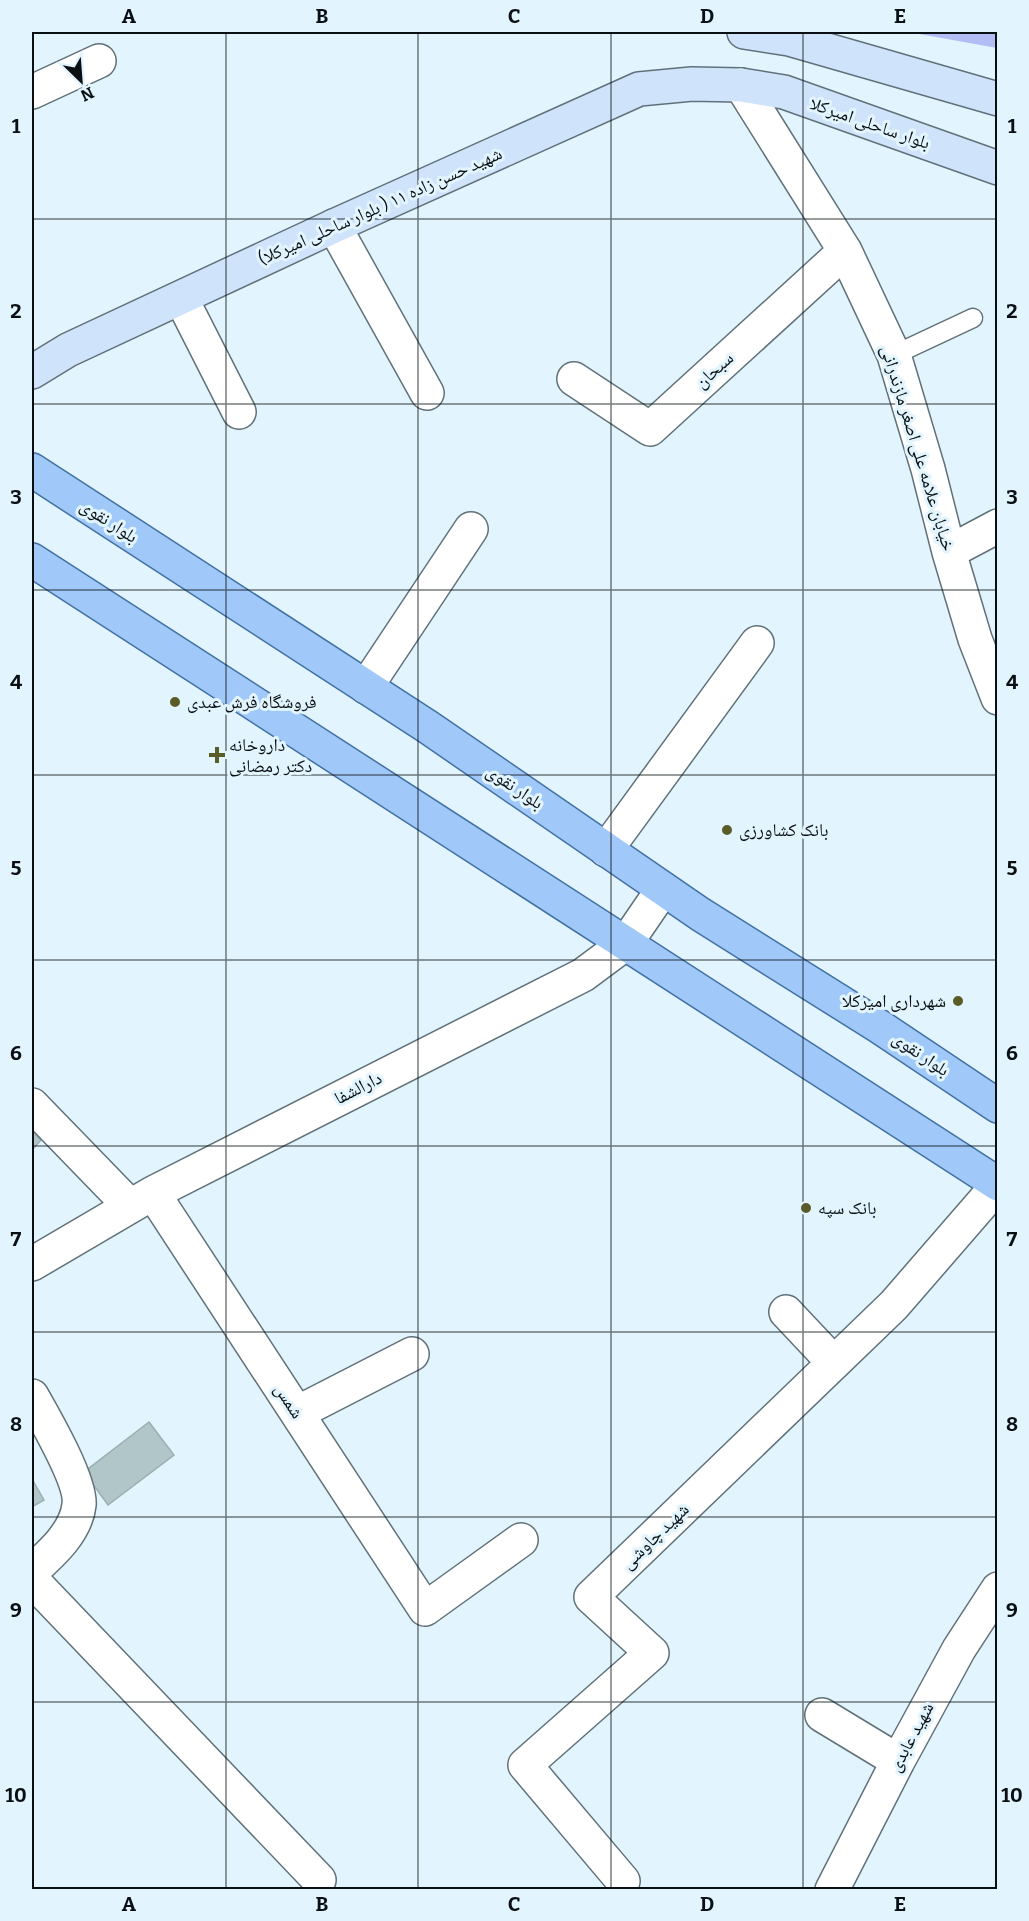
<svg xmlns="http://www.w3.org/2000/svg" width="1029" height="1921" font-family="Bitter,'Noto Naskh Arabic',serif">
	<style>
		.water { fill: #b2bcf5 }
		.building { fill: #b1c6c8; stroke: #9bafb2; stroke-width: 1.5 }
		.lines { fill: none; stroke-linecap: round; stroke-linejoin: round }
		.lane-casing { stroke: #617179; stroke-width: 21 }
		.street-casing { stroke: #617179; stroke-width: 36 }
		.secondary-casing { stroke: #617179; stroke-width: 36 }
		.primary-casing { stroke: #4270a4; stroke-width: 36 }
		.lane { stroke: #fff; stroke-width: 18 }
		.street { stroke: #fff; stroke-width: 33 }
		.secondary { stroke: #cfe4fb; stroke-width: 33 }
		.primary { stroke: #a0c8f8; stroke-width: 33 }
		.grid { fill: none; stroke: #090f12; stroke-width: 1.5; stroke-opacity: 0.55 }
		.poi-dot { fill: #5a5b27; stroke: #e2f5fe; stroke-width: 2 }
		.labels { text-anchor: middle; stroke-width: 6; stroke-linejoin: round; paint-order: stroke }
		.street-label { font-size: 18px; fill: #090f12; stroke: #e2f5fe }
		.poi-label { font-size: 18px; fill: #090f12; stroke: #e2f5fe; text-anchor: start }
		.neatline { fill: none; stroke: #090f12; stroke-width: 2 }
		.grid-label { font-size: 20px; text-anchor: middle; font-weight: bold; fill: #090f12 }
	</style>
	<rect width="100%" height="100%" fill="#e2f5fe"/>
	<path class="water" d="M908 32H997V48Z"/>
	<path class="building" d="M32 1131 41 1140 32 1150Z
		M149 1422 174 1455 108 1505 84 1472Z
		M32 1479 44 1500 32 1507Z"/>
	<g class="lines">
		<defs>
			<path id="lane" d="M894 355 973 318"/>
			<path id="street" d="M741 85 845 251 894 355 928 469 949 552 975 639 998 698
				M32 92 99 61
				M334 226 427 393
				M181 298 239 412
				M574 379 650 429 845 251
				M949 552 998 526
				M366 687 471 529
				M606 850 757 643
				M32 1105 130 1206
				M153 1193 425 1609 521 1540
				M32 1264 153 1193 583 975 626 943 663 889
				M786 1312 834 1363
				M32 1396C44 1417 82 1483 79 1505 76 1532 51 1554 32 1571
				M297 1413 412 1354
				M32 1580 319 1880
				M822 1715 898 1761
				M623 1881 525 1765 652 1653 591 1597 894 1305 998 1185
				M832 1890 898 1761 959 1649 998 1589"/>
			<path id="secondary" d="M744 32 789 39 998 99
				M32 372 68 350 334 226 639 89 692 84 741 85 784 92 998 168"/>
			<path id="primary" d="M32 470 428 727 700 914 880 1027 998 1106
				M32 560 998 1184"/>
		</defs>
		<use href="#lane" class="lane-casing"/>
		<use href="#street" class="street-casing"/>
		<use href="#secondary" class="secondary-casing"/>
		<use href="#primary" class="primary-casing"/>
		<use href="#lane" class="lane"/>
		<use href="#street" class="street"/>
		<use href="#secondary" class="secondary"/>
		<use href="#primary" class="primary"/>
	</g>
	<path class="grid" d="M226 32V1890M418 32V1890M611 32V1890M803 32V1890M32 219H998M32 404H998M32 590H998M32 775H998M32 960H998M32 1146H998M32 1332H998M32 1517H998M32 1702H998"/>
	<g class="poi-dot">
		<circle cx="175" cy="702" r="6"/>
		<path d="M214 746h6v6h6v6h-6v6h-6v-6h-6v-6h6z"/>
		<circle cx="727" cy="830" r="6"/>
		<circle cx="958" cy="1001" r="6"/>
		<circle cx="806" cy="1208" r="6"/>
	</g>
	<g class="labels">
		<g class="street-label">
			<text transform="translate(870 123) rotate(19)" y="6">بلوار ساحلی امیرکلا</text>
			<text transform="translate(380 206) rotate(-24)" y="6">شهید حسن زاده ۱۱ ( بلوار ساحلی امیرکلا)</text>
			<text transform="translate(714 370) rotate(-42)" y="6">سبحان</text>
			<text transform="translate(918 448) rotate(73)" y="6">خیابان علامه علی اصغر مازندرانی</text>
			<text transform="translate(109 521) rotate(33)" y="6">بلوار نقوی</text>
			<text transform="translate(515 787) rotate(34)" y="6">بلوار نقوی</text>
			<text transform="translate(921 1054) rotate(34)" y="6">بلوار نقوی</text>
			<text transform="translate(358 1088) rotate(-27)" y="6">دارالشفا</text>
			<text transform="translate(289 1401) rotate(57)" y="6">شمس</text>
			<text transform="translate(655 1536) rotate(-44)" y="6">شهید چاوشی</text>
			<text transform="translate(911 1737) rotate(-62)" y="6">شهید عابدی</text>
		</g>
		<g class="poi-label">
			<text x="187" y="708">فروشگاه فرش عبدی</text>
			<text x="229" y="751">داروخانه<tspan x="229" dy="21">دکتر رمضانی</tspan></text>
			<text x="739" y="836">بانک کشاورزی</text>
			<text x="946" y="1007" text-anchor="end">شهرداری امیرکلا</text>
			<text x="818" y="1214">بانک سپه</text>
		</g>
	</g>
	<rect width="1029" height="1921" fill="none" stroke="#e2f5fe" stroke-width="66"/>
	<g transform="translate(81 81) rotate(155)" stroke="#e2f5fe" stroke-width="4.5" paint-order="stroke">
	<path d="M0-4.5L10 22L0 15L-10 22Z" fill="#090f12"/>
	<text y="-9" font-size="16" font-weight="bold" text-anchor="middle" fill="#090f12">N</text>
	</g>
	<rect x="33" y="33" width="963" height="1855" class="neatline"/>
	<g class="grid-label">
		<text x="129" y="23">A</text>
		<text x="322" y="23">B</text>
		<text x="514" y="23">C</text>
		<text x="707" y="23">D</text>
		<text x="900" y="23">E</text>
		<text x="16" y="133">1</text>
		<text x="1012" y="133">1</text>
		<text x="16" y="318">2</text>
		<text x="1012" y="318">2</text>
		<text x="16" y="504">3</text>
		<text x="1012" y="504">3</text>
		<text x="16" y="689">4</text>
		<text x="1012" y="689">4</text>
		<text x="16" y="875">5</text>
		<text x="1012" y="875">5</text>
		<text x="16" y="1060">6</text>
		<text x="1012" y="1060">6</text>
		<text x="16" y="1246">7</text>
		<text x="1012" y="1246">7</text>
		<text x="16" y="1431">8</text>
		<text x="1012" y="1431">8</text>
		<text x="16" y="1617">9</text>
		<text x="1012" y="1617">9</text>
		<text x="16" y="1802">10</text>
		<text x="1012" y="1802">10</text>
		<text x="129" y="1911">A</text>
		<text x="322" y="1911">B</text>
		<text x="514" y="1911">C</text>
		<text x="707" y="1911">D</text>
		<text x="900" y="1911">E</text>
	</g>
</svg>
